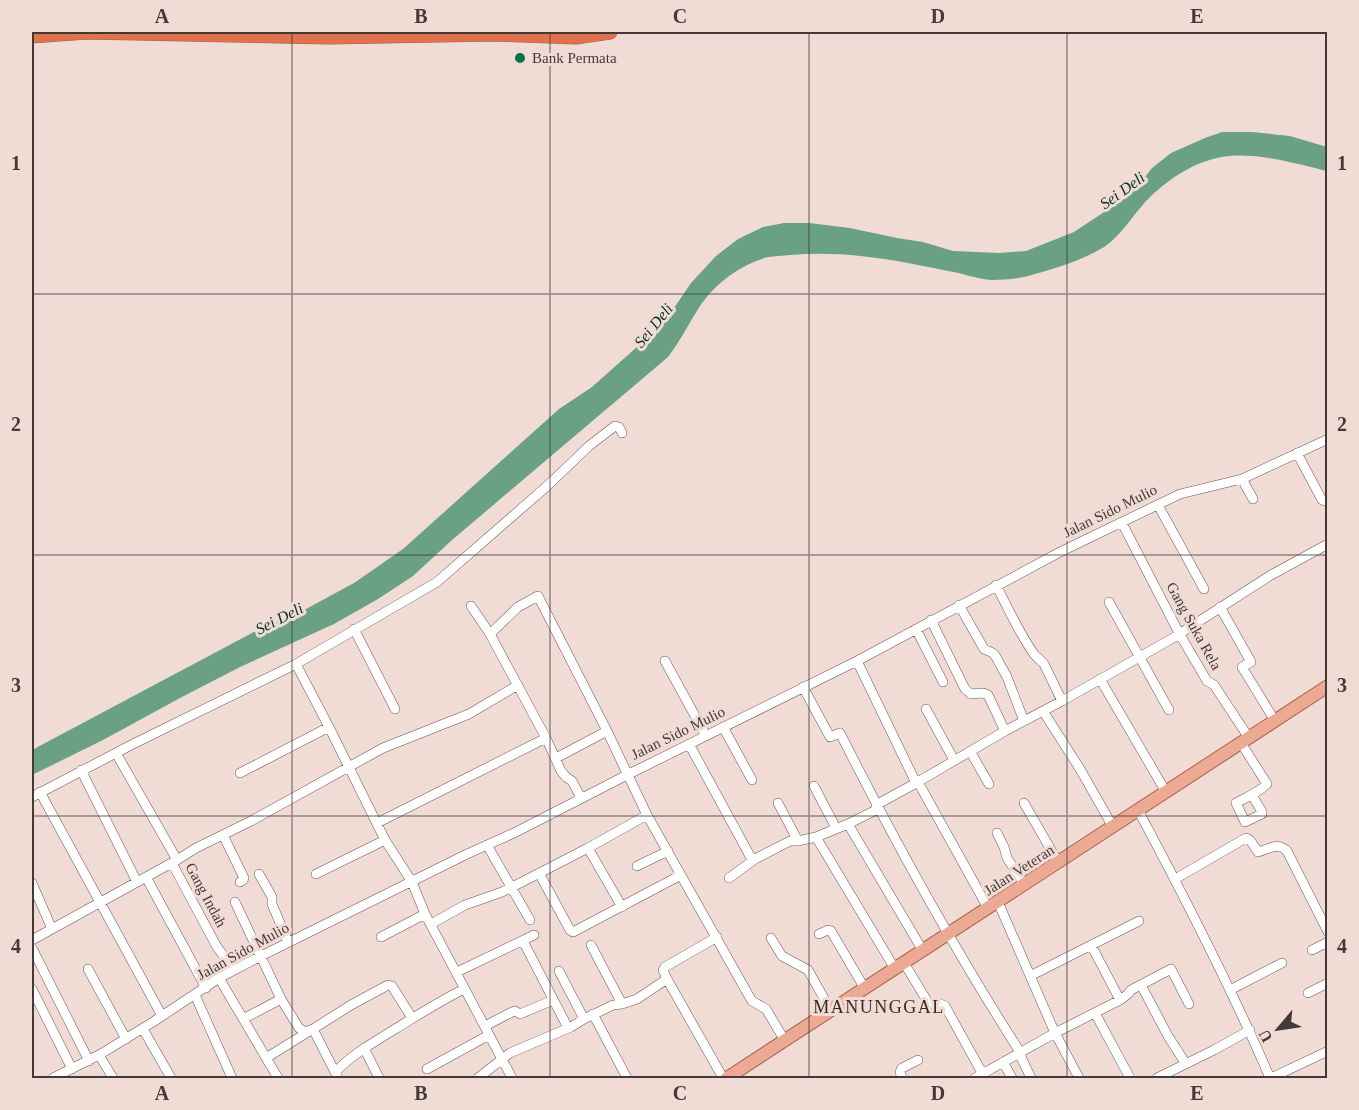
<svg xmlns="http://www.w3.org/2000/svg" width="1359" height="1110" font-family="'Times New Roman',serif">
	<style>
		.water { fill: #69a182 }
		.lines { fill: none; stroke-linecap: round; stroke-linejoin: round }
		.minor-casing { stroke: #685751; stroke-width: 10 }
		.major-casing { stroke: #a95e46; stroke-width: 14 }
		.highway-casing { stroke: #a95e46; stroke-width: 15 }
		.minor { stroke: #fff; stroke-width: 9 }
		.major { stroke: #ecaa95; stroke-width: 12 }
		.highway { stroke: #e0724e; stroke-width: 14 }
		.grid { fill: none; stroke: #433a38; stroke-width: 1.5; stroke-opacity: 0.55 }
		.poi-dot { fill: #09724a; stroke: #f1dcd5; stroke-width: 2 }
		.labels { text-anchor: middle; stroke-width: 6; stroke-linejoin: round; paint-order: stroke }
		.poi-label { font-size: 15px; fill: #433a38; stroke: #f1dcd5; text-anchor: start }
		.street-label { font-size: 15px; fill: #433a38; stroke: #f1dcd5 }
		.water-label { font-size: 16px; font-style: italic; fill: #01331e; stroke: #f1dcd5 }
		.quarter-label { font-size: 18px; letter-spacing: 1.5px; fill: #392924; stroke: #f1dcd5 }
		.neatline { fill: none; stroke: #433a38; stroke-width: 2 }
		.grid-label { font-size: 20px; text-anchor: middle; font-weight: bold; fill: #433a38 }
	</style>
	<rect width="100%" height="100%" fill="#f1dcd5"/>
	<path class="water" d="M1222 132H1252L1290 136 1327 147V171C1299 164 1259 153 1229 156 1196 159 1162 182 1141 207 1129 221 1119 237 1104 247 1081 261 1054 269 1028 276 1017 279 1003 280 992 280 977 279 962 273 948 271 895 260 844 250 790 255 783 256 775 256 768 257 742 264 718 281 702 303 690 321 681 340 668 357L452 540 413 576 378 599 334 624 240 667 180 698 103 740 32 775V750L252 633 306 609 354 583 403 549 559 409 592 387 647 338 672 311 691 283 716 256 738 239 763 227 784 223H809L850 228 897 238 923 242 953 251 999 253 1026 251 1074 232 1124 199 1135 190 1152 168 1171 153 1205 138Z"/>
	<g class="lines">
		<defs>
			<path id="minor" d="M1297 453 1322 500 1328 502
				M1242 479 1253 499
				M1158 505 1204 589
				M1122 523 1179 633 1207 681 1214 685 1249 738
				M996 585C1008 608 1019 633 1034 654 1037 658 1041 660 1044 664L1062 701
				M1109 602 1169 710
				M959 605 984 649 993 653 996 657 1007 677 1024 721
				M471 606 490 634
				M1220 607 1251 662 1242 667 1275 721
				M931 620 965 689 971 694 983 693 988 695 1005 731
				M354 629 395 709
				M916 629 943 682
				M665 661 706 736
				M857 661 916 783 918 782 988 908
				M1100 679 1166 792
				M803 687 830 737 840 733C895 842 954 949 1020 1052
				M926 709 954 760
				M1043 711 1080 769 1113 827
				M723 727 752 780
				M1241 743 1267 784C1259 792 1247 797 1236 803L1245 822 1262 814V812L1252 795
				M689 744 750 856 755 859 790 841H798L816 837 848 824 878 809
				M970 751 989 784
				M116 753 177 860
				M556 758 607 731
				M81 770 137 882
				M240 773 329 727
				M916 783 1005 731 1062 701 1173 638 1271 575 1328 544
				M814 786 836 828
				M40 792 162 1016
				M32 797 131 745 296 664
				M581 798 572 781 566 777 561 771 546 738 490 634 518 607 538 596 607 731 647 815 749 996 752 1001 766 1009 785 1041
				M778 803 798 841
				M1024 803 1058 862
				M876 805 918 782
				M1138 810C1185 898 1231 987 1270 1078
				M377 823 546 738
				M848 824 923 951
				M997 833 1004 847 1007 858 1024 884
				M223 835 244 878 243 880 240 882
				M816 837 895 969
				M487 845 530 920
				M588 848 622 907
				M172 863 217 947 234 970
				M637 866 668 851
				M539 873 570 930 573 932 681 875
				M259 874 272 897V904L288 942
				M316 874 385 840
				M146 877 206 988
				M729 878 755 859
				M1175 879 1246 838 1250 840 1258 852C1268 849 1278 842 1287 851L1328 932
				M32 883 52 929
				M235 902 281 999 299 1028 305 1032 313 1029 351 1005 388 985 392 986 412 1018
				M998 902 1055 1033 1079 1078
				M431 924 465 905 502 892 522 882 588 848 647 815
				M819 934 828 930 831 931 865 989
				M381 937 425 914
				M771 938 782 956 808 970 831 1011
				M32 940 177 860 196 848 251 821 383 748 469 714 518 685
				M523 941 568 1028
				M591 945 622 1004
				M1091 945 1120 1000
				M32 948 89 1061
				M1312 950 1328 942
				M904 963 929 1004 938 1003 945 1006 985 1078
				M88 969 126 1039
				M559 971 584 1019
				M457 972 534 935
				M1030 976 1139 921
				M219 978 278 1078
				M667 979 723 1078
				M1141 985 1168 1036 1186 1064
				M32 989 72 1069
				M1230 990 1282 963
				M1308 993 1328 983
				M195 995 232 1078
				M1095 1013 1130 1078
				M593 1014 627 1078
				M243 1019 281 999
				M485 1026 512 1012 515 1011 520 1014 553 1000
				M143 1029 171 1078
				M313 1029 338 1078
				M364 1048 379 1078
				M1019 1053 1031 1078
				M99 1055 113 1078
				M266 1058 308 1032
				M1003 1062 1012 1078
				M427 1069 489 1035
				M335 1072C354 1053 373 1043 395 1029 418 1015 440 1001 464 989
				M53 1078 99 1055 153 1022 219 978 261 956 467 854 514 833 627 775 857 661 1060 552 1180 494 1242 479 1328 439
				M478 1078 510 1053 571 1027 584 1019 613 1005 622 1004 637 999 667 979 663 970 665 967 717 937
				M512 1078 425 914 412 882 385 840 329 727 296 664 437 582 546 487 589 446 615 426 619 427 622 433
				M902 1078 900 1072 902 1068 918 1060
				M975 1078 1055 1033 1120 1000 1128 994 1131 990 1171 969 1189 1004
				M1157 1078 1214 1050 1250 1030
				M1271 1078 1328 1051"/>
			<path id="major" d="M727 1078 1328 686"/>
			<path id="highway" d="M32 36 87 32 330 37 494 34 576 37 610 32"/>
		</defs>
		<use href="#minor" class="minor-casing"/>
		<use href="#major" class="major-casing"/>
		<use href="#highway" class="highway-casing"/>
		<use href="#minor" class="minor"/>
		<use href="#major" class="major"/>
		<use href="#highway" class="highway"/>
	</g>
	<path class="grid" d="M292 32V1078M550 32V1078M809 32V1078M1067 32V1078M32 294H1328M32 555H1328M32 816H1328"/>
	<circle class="poi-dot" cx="520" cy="58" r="6"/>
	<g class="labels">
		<g class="poi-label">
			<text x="532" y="63">Bank Permata</text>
		</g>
		<g class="street-label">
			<text transform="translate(1110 511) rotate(-26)" y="5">Jalan Sido Mulio</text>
			<text transform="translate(1194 626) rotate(61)" y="5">Gang Suka Rela</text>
			<text transform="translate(678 733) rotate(-26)" y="5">Jalan Sido Mulio</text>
			<text transform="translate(1019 870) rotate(-33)" y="5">Jalan Veteran</text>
			<text transform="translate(206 895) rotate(62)" y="5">Gang Indah</text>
			<text transform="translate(243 951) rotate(-29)" y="5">Jalan Sido Mulio</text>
		</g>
		<g class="water-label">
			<text transform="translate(1122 190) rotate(-36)" y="6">Sei Deli</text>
			<text transform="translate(653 325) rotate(-51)" y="6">Sei Deli</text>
			<text transform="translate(279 618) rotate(-27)" y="6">Sei Deli</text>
		</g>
		<g class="quarter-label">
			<text x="879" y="1013">MANUNGGAL</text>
		</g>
	</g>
	<rect width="1359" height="1110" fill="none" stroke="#f1dcd5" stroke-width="66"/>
	<g transform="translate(1278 1029) rotate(241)" stroke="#f1dcd5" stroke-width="4.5" paint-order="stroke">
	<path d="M0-4.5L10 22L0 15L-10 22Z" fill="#433a38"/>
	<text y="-9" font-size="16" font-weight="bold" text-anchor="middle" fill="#433a38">U</text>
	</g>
	<rect x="33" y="33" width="1293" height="1044" class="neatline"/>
	<g class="grid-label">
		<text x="162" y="23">A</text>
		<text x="421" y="23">B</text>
		<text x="680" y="23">C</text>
		<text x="938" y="23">D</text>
		<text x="1197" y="23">E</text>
		<text x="16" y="170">1</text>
		<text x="1342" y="170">1</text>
		<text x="16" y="431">2</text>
		<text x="1342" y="431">2</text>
		<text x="16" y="692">3</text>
		<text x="1342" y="692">3</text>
		<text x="16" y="953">4</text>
		<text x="1342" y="953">4</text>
		<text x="162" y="1100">A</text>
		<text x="421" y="1100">B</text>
		<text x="680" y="1100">C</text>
		<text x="938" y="1100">D</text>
		<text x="1197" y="1100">E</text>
	</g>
</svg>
